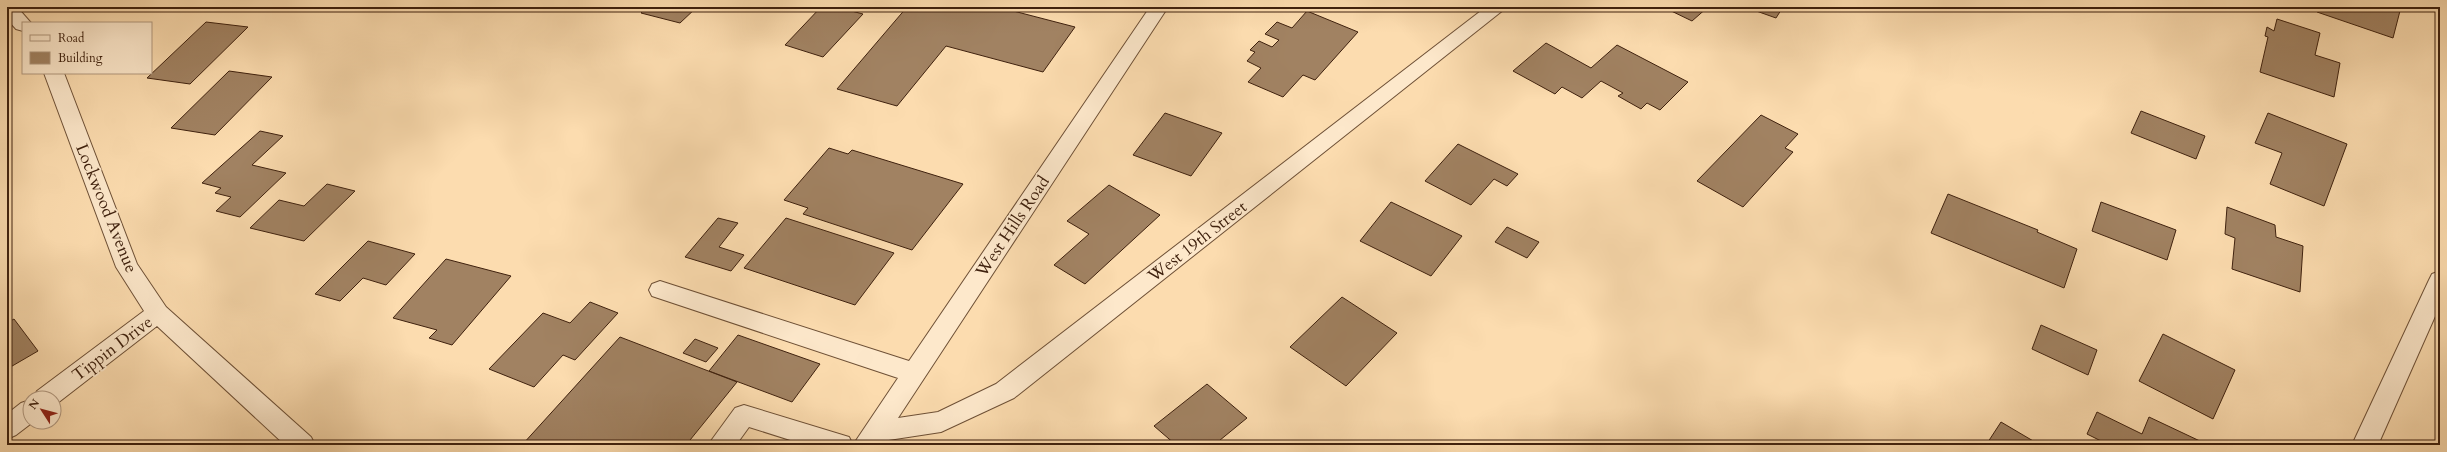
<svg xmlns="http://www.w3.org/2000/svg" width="2447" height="452" font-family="Cardo,serif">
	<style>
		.building { fill: #a18262; stroke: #3f210e }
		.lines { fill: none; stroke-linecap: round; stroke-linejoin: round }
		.minor-casing { stroke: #6e5036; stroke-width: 2 }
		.minor { fill: #fde8cb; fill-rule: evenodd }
		.labels { text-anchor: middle; stroke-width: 3.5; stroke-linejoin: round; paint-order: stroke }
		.street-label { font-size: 17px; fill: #3f210e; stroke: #fde8cb }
	</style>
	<rect width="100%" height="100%" fill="#fcdcaf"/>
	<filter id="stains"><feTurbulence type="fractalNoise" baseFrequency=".005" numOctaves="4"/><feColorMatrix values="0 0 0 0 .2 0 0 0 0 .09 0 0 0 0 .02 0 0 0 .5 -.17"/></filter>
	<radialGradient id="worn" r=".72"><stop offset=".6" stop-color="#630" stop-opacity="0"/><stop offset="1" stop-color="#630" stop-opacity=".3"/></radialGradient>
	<path class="building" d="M647 7H697L680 23 641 13Z
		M821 7H836L863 14 823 57 785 45Z
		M907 7H998L1075 27 1043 72 946 46 897 106 837 89Z
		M1663 7H1708L1692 21Z
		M1745 7H1783L1776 18Z
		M2319 7H2401L2393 38 2317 12Z
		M1307 11 1358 32 1315 80 1303 75 1283 97 1248 82 1261 68 1247 61 1255 52 1250 50 1259 41 1272 47 1279 40 1265 34 1277 22 1292 28Z
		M2277 19 2320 33 2315 55 2340 63 2334 97 2260 72 2268 37 2265 36 2267 27 2274 31Z
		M206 22 248 27 190 84 147 78Z
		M1546 43 1591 68 1617 45 1688 82 1660 110 1647 103 1641 109 1618 96 1623 93 1601 81 1582 98 1562 87 1555 94 1513 71Z
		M229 71 272 77 215 135 171 128Z
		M2141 111 2205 136 2196 159 2131 133Z
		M1165 113 1222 133 1191 176 1133 155Z
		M2268 113 2347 144 2324 206 2270 184 2282 153 2255 143Z
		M1761 115 1798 134 1785 148 1793 152 1743 207 1697 181Z
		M260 131 283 136 252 165 286 173 240 217 216 211 231 197 215 193 221 188 202 183Z
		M1458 144 1518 174 1507 186 1494 179 1471 205 1425 181Z
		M829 148 848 154 852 150 963 184 912 250 803 214 808 208 784 200Z
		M327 184 355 191 304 241 250 228 279 200 304 206Z
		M1109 185 1160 215 1085 284 1054 265 1089 234 1067 221Z
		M1948 194 2038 230 2037 232 2077 249 2064 288 1931 233Z
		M1391 202 1462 236 1431 276 1360 241Z
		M2101 202 2176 230 2167 260 2092 231Z
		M2227 207 2275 225 2276 237 2303 246 2300 292 2232 269 2235 238 2225 234Z
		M718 218 738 223 719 247 744 255 731 271 685 257Z
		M786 218 894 253 855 305 744 268Z
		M1507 227 1539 242 1527 258 1495 242Z
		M368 241 415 254 386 285 363 278 340 301 315 294Z
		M446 259 511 276 452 345 429 338 437 330 393 318Z
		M1342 297 1397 333 1346 386 1290 347Z
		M590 302 618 313 575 360 563 355 534 387 489 369 543 313 570 323Z
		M14 319 38 351 7 369V323Z
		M2041 325 2097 350 2088 375 2032 349Z
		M2163 334 2235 370 2213 419 2139 381Z
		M738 335 820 364 792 402 709 371Z
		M620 337 737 382 686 445H522Z
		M695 339 718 348 706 362 683 353Z
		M1207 384 1247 418 1214 445H1176L1154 426Z
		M2097 412 2142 434 2149 417 2202 442V445H2109L2087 434Z
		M2001 422 2040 445H1986Z"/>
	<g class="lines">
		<defs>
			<path id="minor" d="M7 7H17L31 23H23V31L16 29 7 19Z
				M1150 7H1168L898 418 938 412 996 384 1486 7H1507L1014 398 941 432 882 441 880 445H853L898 378 652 296 649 290 652 284 660 281 909 361Z
				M44 73H64L137 264 166 307 311 437 315 445H285L157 326 55 405 54 398H34L37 391 144 311 116 267Z
				M2440 271V305L2378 445H2352L2429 280 2432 274Z
				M30 400V422H33L16 435 7 439V414L21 403Z
				M744 405 849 437 853 445H806L749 427 736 445H708L735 408Z"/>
		</defs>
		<use href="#minor" class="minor-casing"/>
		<use href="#minor" class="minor"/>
	</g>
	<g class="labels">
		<g class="street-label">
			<text transform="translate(107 208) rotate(68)" y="6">Lockwood Avenue</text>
			<text transform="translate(1012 226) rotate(-56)" y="6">West Hills Road</text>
			<text transform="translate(1197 241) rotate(-38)" y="6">West 19th Street</text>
			<text transform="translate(112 348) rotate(-37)" y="6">Tippin Drive</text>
		</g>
	</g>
	<rect width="2447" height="452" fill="none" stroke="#fcdcaf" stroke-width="24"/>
	<rect x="8" y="8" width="2431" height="436" fill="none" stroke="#3f210e" stroke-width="2"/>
	<rect x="12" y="12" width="2423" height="428" fill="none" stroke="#3f210e"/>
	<rect x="22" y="22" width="130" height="52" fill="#fde8cb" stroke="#b1987f"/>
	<rect x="30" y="35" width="20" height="6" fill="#fde8cb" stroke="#b1987f"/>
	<text x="58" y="42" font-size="12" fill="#3f210e">Road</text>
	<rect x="30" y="52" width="20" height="12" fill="#a18262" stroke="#b1987f"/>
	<text x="58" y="62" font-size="12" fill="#3f210e">Building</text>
	<g transform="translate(42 410) rotate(306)"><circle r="19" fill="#fde8cb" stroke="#b1987f"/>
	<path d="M0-3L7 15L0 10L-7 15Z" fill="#8f2418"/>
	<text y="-6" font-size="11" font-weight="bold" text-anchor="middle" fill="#3f210e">N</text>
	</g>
	<rect width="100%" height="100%" filter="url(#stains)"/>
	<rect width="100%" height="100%" fill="url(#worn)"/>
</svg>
